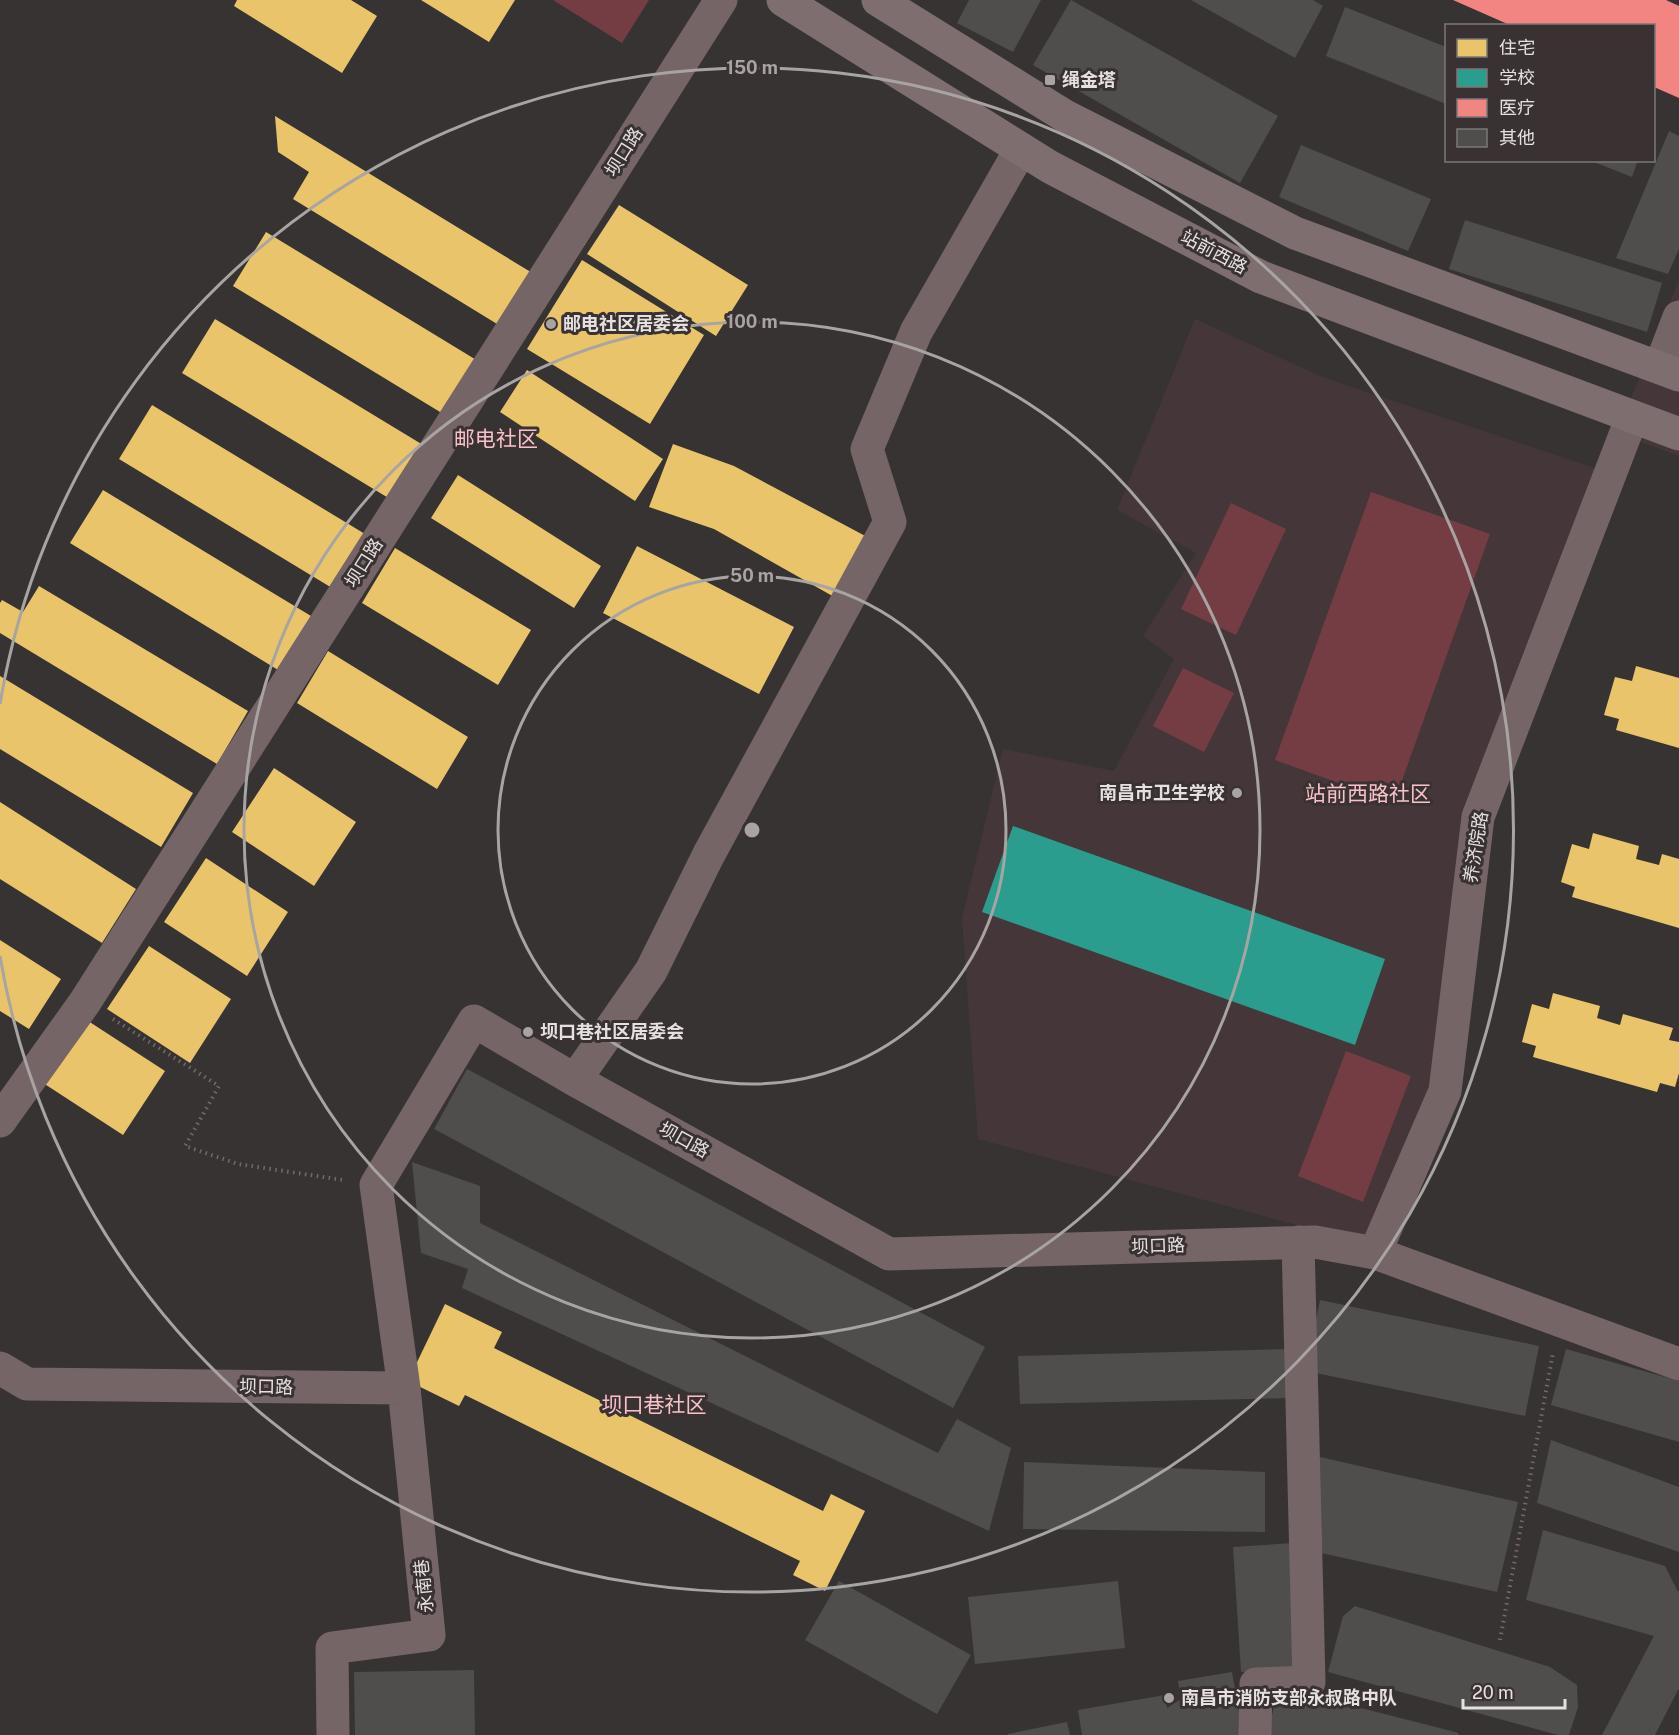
<svg xmlns="http://www.w3.org/2000/svg" width="1679" height="1735" font-family="'Public Sans','Noto Sans SC',sans-serif">
	<style>
		.built { fill: #453739 }
		.green { fill: #743d44 }
		.homes { fill: #e9c46a }
		.schools { fill: #2a9d8f }
		.health { fill: #f28482 }
		.building { fill: #504d4d }
		.lines { fill: none; stroke-linecap: round; stroke-linejoin: round }
		.path { stroke: #75696a; stroke-width: 4; stroke-dasharray: 1.5 4.5; stroke-linecap: butt }
		.minor { stroke: #766566; stroke-width: 33 }
		.major { stroke: #7e6e6f; stroke-width: 33 }
		.ring { fill: none; stroke: #a9a4a4; stroke-width: 3 }
		.poi-dot { fill: #a9a4a4; stroke: #393132; stroke-width: 2 }
		.labels { text-anchor: middle; stroke-width: 6; stroke-linejoin: round; paint-order: stroke }
		.poi-label { font-size: 18px; font-weight: bold; fill: #e6e1e1; stroke: #393132; text-anchor: start }
		.street-label { font-size: 18px; fill: #e6e1e1; stroke: #393132 }
		.quarter-label { font-size: 21px; fill: #f7c2c7; stroke: #393132 }
		.centre { fill: #a9a4a4; stroke: #393132; stroke-width: 3 }
		.ring-label { font-size: 18px; text-anchor: middle; font-weight: bold; fill: #a9a4a4; stroke: #393132; stroke-width: 6; stroke-linejoin: round; paint-order: stroke }
	</style>
	<rect width="100%" height="100%" fill="#373333"/>
	<path class="built" d="M1679 280V456L1617 433Z
		M1195 319 1322 377 1603 471 1474 815 1433 1086 1367 1244 978 1139 962 918 1003 749 1114 771 1174 659 1143 636 1196 553 1117 510Z"/>
	<path class="green" d="M553 0H649L622 43Z
		M1371 492 1490 534 1394 803 1275 760Z
		M1231 503 1286 529 1236 635 1181 609Z
		M1183 668 1234 693 1204 752 1153 726Z
		M1346 1051 1411 1076 1363 1202 1298 1176Z"/>
	<path class="homes" d="M237 0H351L377 16 342 73 234 6Z
		M421 0H515L489 42Z
		M275 116 534 274 502 327 293 199 309 172 278 152Z
		M619 205 748 285 716 336 587 254Z
		M266 232 478 361 445 415 233 286Z
		M582 260 704 335 650 424 527 349Z
		M215 319 428 448 395 502 182 373Z
		M527 370 663 459 635 501 500 412Z
		M152 405 365 534 332 588 119 459Z
		M673 444 734 466 869 538 836 598 714 529 649 507Z
		M458 475 601 566 574 608 431 518Z
		M103 490 316 619 283 673 70 543Z
		M637 546 794 627 759 694 603 613Z
		M395 548 531 630 498 685 362 603Z
		M39 586 248 711 217 764 0 633V603L2 600 23 612Z
		M328 651 468 737 437 789 297 703Z
		M1636 666 1679 678V748L1616 730 1619 719 1604 715 1615 677 1632 681Z
		M0 676 193 793 161 847 0 749Z
		M274 768 356 822 314 886 232 832Z
		M0 802 136 889 102 943 0 879Z
		M1593 833 1639 846 1636 859 1659 865 1662 854 1679 859V928L1572 897 1575 887 1561 882 1572 844 1589 849Z
		M206 858 288 912 247 976 164 922Z
		M0 940 61 979 29 1029 0 1011Z
		M149 946 231 999 190 1063 107 1009Z
		M1553 993 1600 1006 1597 1018 1620 1025 1623 1014 1673 1028 1669 1040 1679 1042V1073L1675 1087 1660 1083 1657 1092 1533 1057 1536 1046 1522 1042 1532 1004 1549 1009Z
		M82 1017 165 1071 123 1135 40 1081Z
		M445 1304 502 1332 494 1348 823 1511 831 1494 865 1511 825 1591 793 1575 800 1561 465 1395 459 1406 408 1381Z"/>
	<path class="schools" d="M1013 826 1385 959 1355 1045 982 912Z"/>
	<path class="health" d="M1453 0H1666L1679 6V98L1654 87V26H1512Z"/>
	<path class="building" d="M969 0H1041L1013 52 957 23Z
		M1071 0 1278 116 1240 183 1033 65Z
		M1191 0H1313L1323 6 1295 58Z
		M1345 7 1446 47V104L1326 56Z
		M1669 131 1679 136V249L1668 274 1616 258Z
		M1301 145 1431 199 1408 251 1279 197Z
		M1589 160H1638L1632 177Z
		M1465 220 1662 283 1647 332 1449 269Z
		M467 1069 985 1347 953 1408 434 1129Z
		M412 1162 480 1186V1223L938 1453 957 1419 1011 1448 989 1531 462 1288 468 1269 421 1253Z
		M1320 1300 1539 1346 1525 1416 1306 1371Z
		M1289 1349 1291 1398 1020 1404 1018 1356Z
		M1566 1349 1679 1381V1442L1551 1405Z
		M1551 1440 1679 1487V1552L1537 1503Z
		M1320 1457 1518 1502 1497 1592 1308 1550Z
		M1024 1462 1265 1472V1532L1023 1529Z
		M1543 1530 1665 1566 1678 1592 1679 1590V1688L1655 1735H1602L1654 1636 1526 1600Z
		M1294 1543 1301 1669 1241 1672 1233 1547Z
		M839 1581 971 1655 937 1714 805 1640Z
		M1118 1581 1125 1648 975 1664 968 1597Z
		M1355 1606 1550 1667 1577 1685 1578 1707 1569 1735H1558L1328 1672 1343 1616Z
		M474 1670 475 1735H355L354 1672Z
		M1232 1672 1243 1735H1082L1078 1710 1165 1695 1167 1708 1181 1699 1178 1681Z
		M1279 1687 1459 1733 1458 1735H1267Z
		M1067 1722 1070 1735H1008V1734Z"/>
	<g class="lines">
		<path class="path" d="M113 1019 219 1086 185 1146 238 1164 343 1180
			M1500 1640 1553 1353"/>
		<path class="minor" d="M1660 367 1679 317
			M575 1080 651 971 709 854 890 522 867 449 916 332 1021 149
			M0 1121 85 1002 721 0
			M1375 1253 1445 1091 1478 817 1632 417
			M0 1368 27 1384 404 1388 376 1185 474 1021 575 1080 889 1254 1315 1242 1375 1253 1679 1364
			M333 1735 332 1648 429 1635 404 1388
			M1255 1735 1256 1684 1309 1682 1298 1242"/>
		<path class="major" d="M783 0 1050 167 1261 277 1679 434
			M878 0 1065 116 1295 233 1679 375"/>
	</g>
	<g class="ring">
		<circle cx="752" cy="830" r="254"/>
		<circle cx="752" cy="830" r="508"/>
		<path d="M0 704A762 762 0 1 1 0 956"/>
	</g>
	<g class="poi-dot">
		<rect x="1044" y="74" width="12" height="12" rx="3"/>
		<circle cx="551" cy="324" r="6"/>
		<circle cx="1237" cy="793" r="6"/>
		<circle cx="528" cy="1032" r="6"/>
		<circle cx="1169" cy="1698" r="6"/>
	</g>
	<g class="labels">
		<g class="poi-label">
			<text x="1062" y="86">绳金塔</text>
			<text x="563" y="330">邮电社区居委会</text>
			<text x="1225" y="799" text-anchor="end">南昌市卫生学校</text>
			<text x="540" y="1038">坝口巷社区居委会</text>
			<text x="1181" y="1704">南昌市消防支部永叔路中队</text>
		</g>
		<g class="street-label">
			<text transform="translate(624 152) rotate(-58)" y="6">坝口路</text>
			<text transform="translate(1214 252) rotate(28)" y="6">站前西路</text>
			<text transform="translate(364 563) rotate(-58)" y="6">坝口路</text>
			<text transform="translate(1476 847) rotate(-81)" y="6">养济院路</text>
			<text transform="translate(684 1140) rotate(29)" y="6">坝口路</text>
			<text transform="translate(1158 1246) rotate(-2)" y="6">坝口路</text>
			<text transform="translate(266 1387) rotate(1)" y="6">坝口路</text>
			<text transform="translate(424 1586) rotate(-96)" y="6">永南巷</text>
		</g>
		<g class="quarter-label">
			<text x="496" y="446">邮电社区</text>
			<text x="1368" y="801">站前西路社区</text>
			<text x="654" y="1412">坝口巷社区</text>
		</g>
	</g>
	<circle cx="752" cy="830" r="9" class="centre"/>
	<g class="ring-label">
		<text x="752" y="74">150 m</text>
		<text x="752" y="328">100 m</text>
		<text x="752" y="582">50 m</text>
	</g>
	<rect x="1445" y="24" width="210" height="138" fill="#393132" stroke="#7e7778" stroke-width="1.5"/>
	<rect x="1457" y="39" width="30" height="18" fill="#e9c46a" stroke="#7e7778" stroke-width="1.5"/>
	<text x="1499" y="54" font-size="18" fill="#e6e1e1">住宅</text>
	<rect x="1457" y="69" width="30" height="18" fill="#2a9d8f" stroke="#7e7778" stroke-width="1.5"/>
	<text x="1499" y="84" font-size="18" fill="#e6e1e1">学校</text>
	<rect x="1457" y="99" width="30" height="18" fill="#f28482" stroke="#7e7778" stroke-width="1.5"/>
	<text x="1499" y="114" font-size="18" fill="#e6e1e1">医疗</text>
	<rect x="1457" y="129" width="30" height="18" fill="#504d4d" stroke="#7e7778" stroke-width="1.5"/>
	<text x="1499" y="144" font-size="18" fill="#e6e1e1">其他</text>
	<path d="M1463 1699v9h102v-9" fill="none" stroke="#e6e1e1" stroke-width="3"/>
	<text x="1472" y="1699" font-size="18" fill="#e6e1e1" stroke="#393132" stroke-width="4.5" paint-order="stroke">20 m</text>
</svg>
